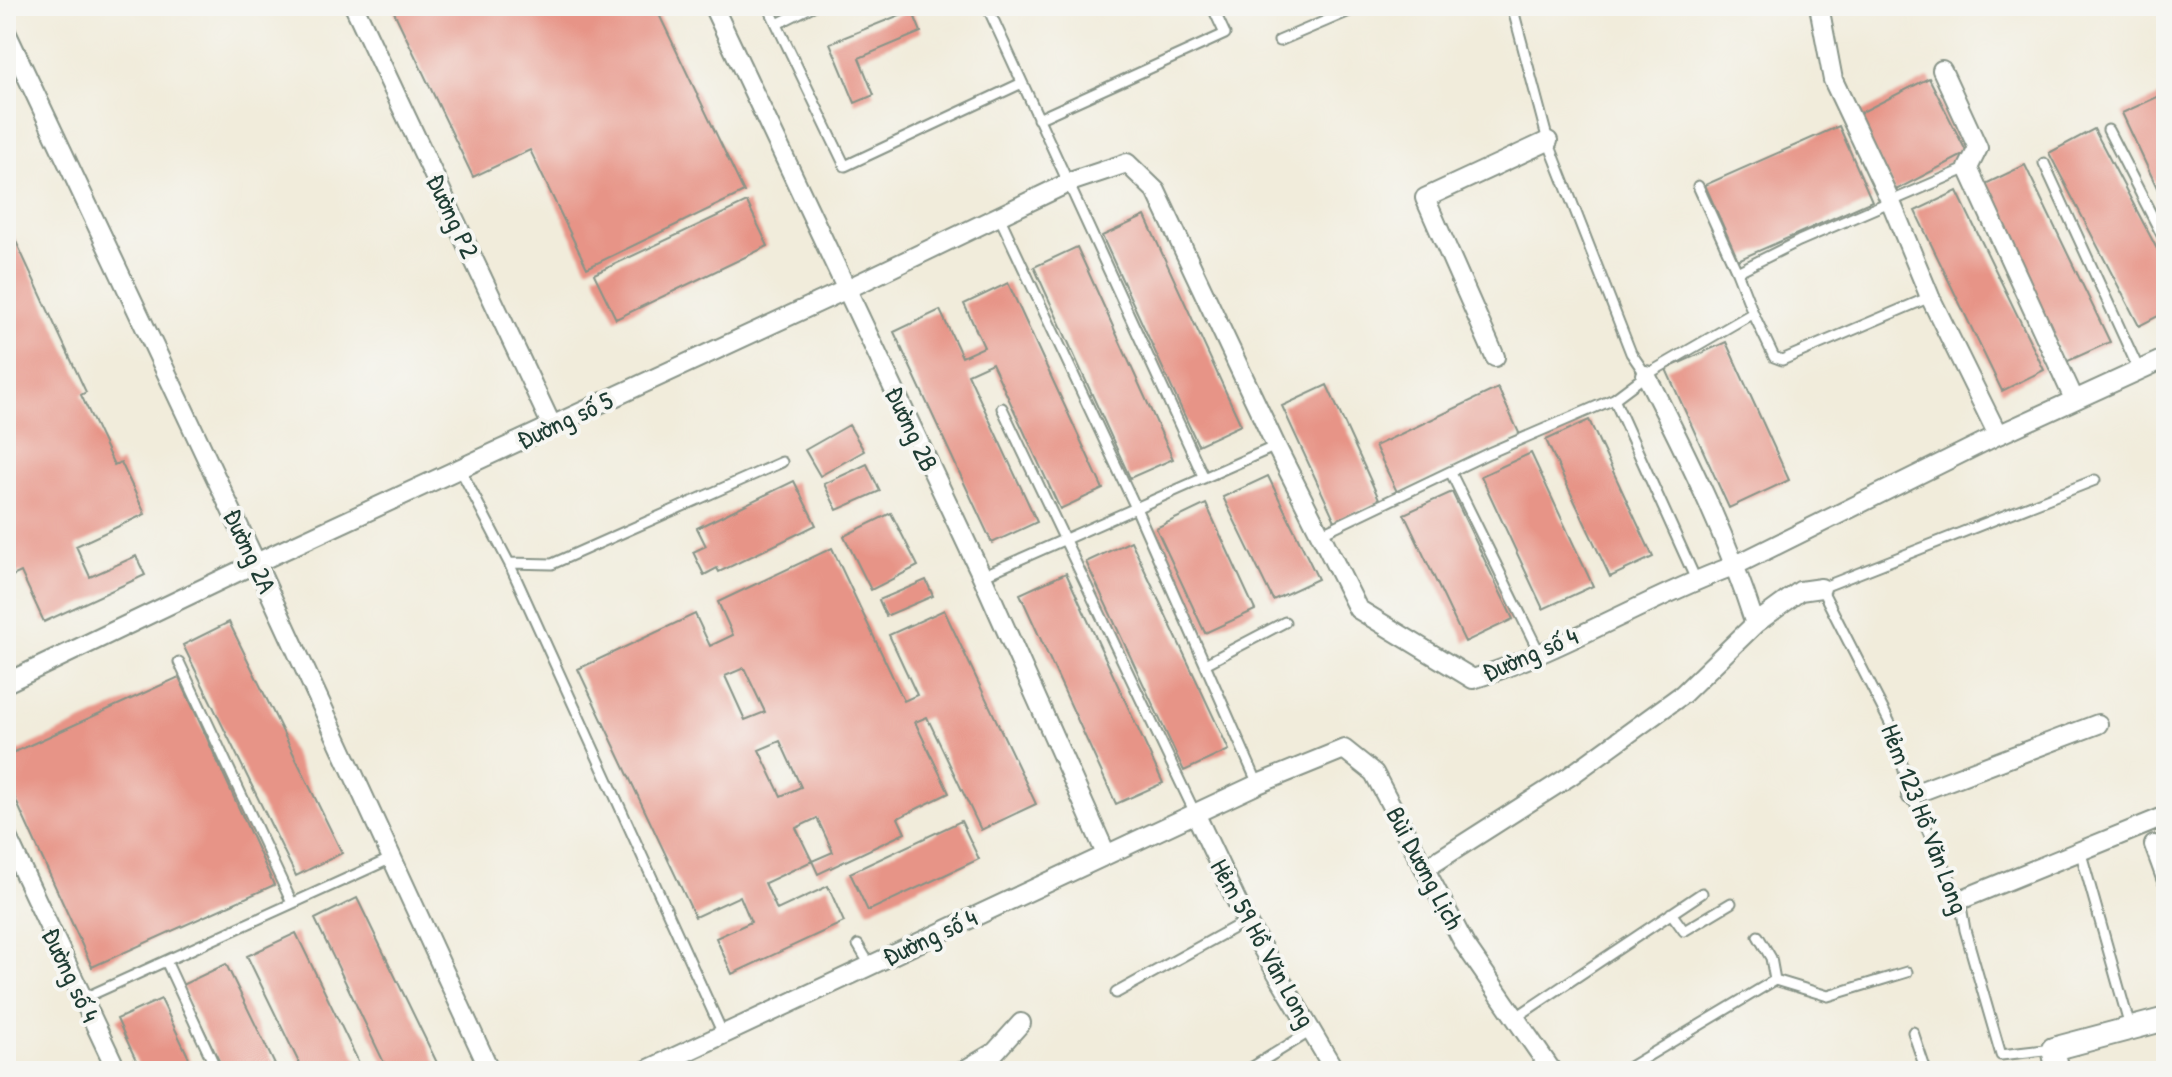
<svg xmlns="http://www.w3.org/2000/svg" width="2172" height="1077" font-family="'Patrick Hand',sans-serif">
	<style>
		.building { fill: #e79487; fill-rule: evenodd }
		.lines { fill: none; stroke-linecap: round; stroke-linejoin: round }
		.service-casing { stroke: #889488; stroke-width: 13 }
		.minor-casing { stroke: #889488; stroke-width: 22 }
		.tertiary-casing { stroke: #889488; stroke-width: 26 }
		.service { stroke: #fff; stroke-width: 9 }
		.minor { stroke: #fff; stroke-width: 18 }
		.tertiary { stroke: #fff; stroke-width: 22 }
		.labels { text-anchor: middle; stroke-width: 8; stroke-linejoin: round; paint-order: stroke }
		.street-label { font-size: 26px; fill: #1f3d34; stroke: #f6f6f2 }
	</style>
	<rect width="100%" height="100%" fill="#f6f6f2"/>
	<filter id="ink" filterUnits="userSpaceOnUse"><feTurbulence type="fractalNoise" baseFrequency=".0125" numOctaves="2"/><feDisplacementMap in="SourceGraphic" scale="16" xChannelSelector="R" yChannelSelector="G"/><feConvolveMatrix kernelMatrix="1 2 1 2 8 2 1 2 1" color-interpolation-filters="sRGB"/></filter>
	<filter id="wash" filterUnits="userSpaceOnUse"><feTurbulence type="fractalNoise" baseFrequency=".006" numOctaves="4" result="noise"/><feDisplacementMap in="SourceGraphic" scale="32" xChannelSelector="R" yChannelSelector="G"/><feGaussianBlur stdDeviation="1.8" result="paint"/><feColorMatrix in="noise" values="0 0 0 0 0 0 0 0 0 0 0 0 0 0 0 0 0 1.4 0 .05"/><feComposite in="paint" operator="in"/></filter>
	<g filter="url(#wash)">
		<rect width="100%" height="100%" fill="#f1ecdb"/>
		<g id="blocks">
			<path class="building" d="M407 6H655L744 192 587 268 530 150 473 177 394 12Z
				M912 10 921 32 859 58 874 95 855 103 830 43Z
				M1929 78 1967 153 1894 191 1856 115Z
				M2166 93V207L2122 113Z
				M1839 126 1872 201 1738 260 1705 185Z
				M2094 129 2166 266V312L2139 326 2049 153Z
				M2025 165 2110 342 2066 362 1981 186Z
				M1957 191 2044 370 2002 391 1915 211Z
				M747 202 768 246 616 319 594 274Z
				M1145 216 1241 425 1198 445 1102 236Z
				M6 220 86 392 81 395 114 465 121 462 145 514 76 546 90 577 136 556 145 575 44 622 21 572 6 579Z
				M1077 247 1173 459 1130 478 1034 267Z
				M1008 283 1103 489 1060 509 992 363 968 374 1037 522 992 543 894 332 940 310 962 357 984 347 964 304Z
				M1726 342 1789 480 1729 508 1666 369Z
				M1327 385 1380 501 1335 521 1282 406Z
				M1498 388 1520 435 1397 492 1375 446Z
				M1589 420 1653 557 1610 577 1546 440Z
				M849 425 864 451 820 476 805 450Z
				M1531 453 1593 586 1543 609 1481 476Z
				M867 464 880 491 837 510 824 484Z
				M1268 476 1318 579 1273 600 1223 497Z
				M794 481 816 525 719 572 717 568 704 575 693 552 706 546 697 528Z
				M1452 492 1513 619 1465 642 1404 514Z
				M1206 504 1255 610 1205 633 1156 528Z
				M891 513 918 566 871 590 844 536Z
				M1131 541 1229 750 1184 771 1086 562Z
				M832 548 904 701 917 695 889 635 944 610 1036 804 981 830 927 717 915 722 949 793 898 818 905 833 818 874 812 861 833 852 817 818 796 828 812 861 765 883 777 910 828 886 844 922 732 974 716 938 751 922 740 896 695 917 578 669 695 614 710 646 733 635 718 602ZM744 668 765 712 745 720 725 676ZM780 741 801 787 781 796 759 750Z
				M1066 573 1163 783 1116 804 1020 594Z
				M926 580 933 596 886 616 879 600Z
				M229 622 342 853 296 876 183 645Z
				M179 677 274 885 92 967 6 779V756Z
				M961 821 979 859 868 911 850 873Z
				M357 898 441 1071H388L315 919Z
				M296 933 363 1071H303L247 956Z
				M226 964 278 1071H224L182 985Z
				M161 999 195 1071H141L117 1019Z"/>
		</g>
	</g>
	<g filter="url(#ink)">
		<use href="#blocks" fill-opacity="0" stroke="#889488" stroke-width="2"/>
		<g class="lines">
			<defs>
				<path id="service" d="M768 6 845 166 1022 83
					M987 6 1204 478
					M1512 6 1548 141 1631 353 1646 375
					M777 24 813 6
					M1279 41 1361 6
					M1038 119 1225 34 1212 6
					M2108 130 2166 243
					M2044 163 2139 370
					M1698 186 1737 272
					M999 216 1136 508 1258 784
					M1753 313 1774 357 1782 360 1930 297
					M1614 399 1696 580
					M1002 408 1195 813
					M460 469 509 563 552 564 782 462
					M1451 473 1540 654
					M1320 534 1489 453 1614 399 1646 375 1753 313 1737 272 1799 241 1968 168
					M509 563 723 1034
					M982 576 1276 446
					M179 662 292 903
					M1205 664 1285 622
					M2080 850 2130 1027
					M1671 913 1684 931 1731 903
					M1758 936 1771 958 1775 980
					M858 945 870 965
					M166 961 217 1071
					M1116 993 1246 921
					M82 999 392 858
					M1515 1018 1702 893
					M1913 1032 1926 1071
					M2053 1049 2001 1055 1965 930 1960 900 1911 795 1891 725 1821 588 2095 480
					M1246 1071 1311 1031
					M1532 1071 1546 1062
					M1623 1071 1775 980 1828 996 1907 972"/>
				<path id="minor" d="M354 6 552 426
					M713 6 982 576 1106 854
					M1819 6 1833 80 1890 200 1930 297 1998 435
					M6 32 256 563 490 1071
					M1942 70 1978 148 1968 168 2074 399
					M1495 357 1425 198 1548 141
					M1646 375C1688 457 1727 536 1755 624
					M6 683 256 563 845 290 1070 182 1127 163 1156 191 1276 446 1358 609 1473 679C1564 650 1646 598 1736 565L1998 435 2166 358
					M1911 795 2098 724
					M1195 813 1246 921 1335 1071
					M6 835 117 1071
					M2154 845 2166 878
					M1426 868 1570 776 1683 694 1755 624 1800 591 1821 588
					M1960 900 2166 816
					M645 1071 1258 784 1344 749 1374 773 1465 945 1552 1071
					M963 1071 995 1052 1021 1023"/>
				<path id="tertiary" d="M2058 1071 2053 1049 2166 1019"/>
			</defs>
			<use href="#service" class="service-casing"/>
			<use href="#minor" class="minor-casing"/>
			<use href="#tertiary" class="tertiary-casing"/>
			<use href="#service" class="service"/>
			<use href="#minor" class="minor"/>
			<use href="#tertiary" class="tertiary"/>
		</g>
	</g>
	<g class="labels">
		<g class="street-label">
			<text transform="translate(453 216) rotate(65)" y="9">Đường P2</text>
			<text transform="translate(565 420) rotate(-25)" y="9">Đường số 5</text>
			<text transform="translate(912 429) rotate(65)" y="9">Đường 2B</text>
			<text transform="translate(250 551) rotate(65)" y="9">Đường 2A</text>
			<text transform="translate(1530 654) rotate(-23)" y="9">Đường số 4</text>
			<text transform="translate(1925 819) rotate(69)" y="9">Hẻm 123 Hồ Văn Long</text>
			<text transform="translate(1425 868) rotate(62)" y="9">Bùi Dương Lịch</text>
			<text transform="translate(930 937) rotate(-25)" y="9">Đường số 4</text>
			<text transform="translate(1263 943) rotate(61)" y="9">Hẻm 59 Hồ Văn Long</text>
			<text transform="translate(71 975) rotate(65)" y="9">Đường số 4</text>
		</g>
	</g>
	<rect width="2172" height="1077" fill="none" stroke="#f6f6f2" stroke-width="32"/>
</svg>
